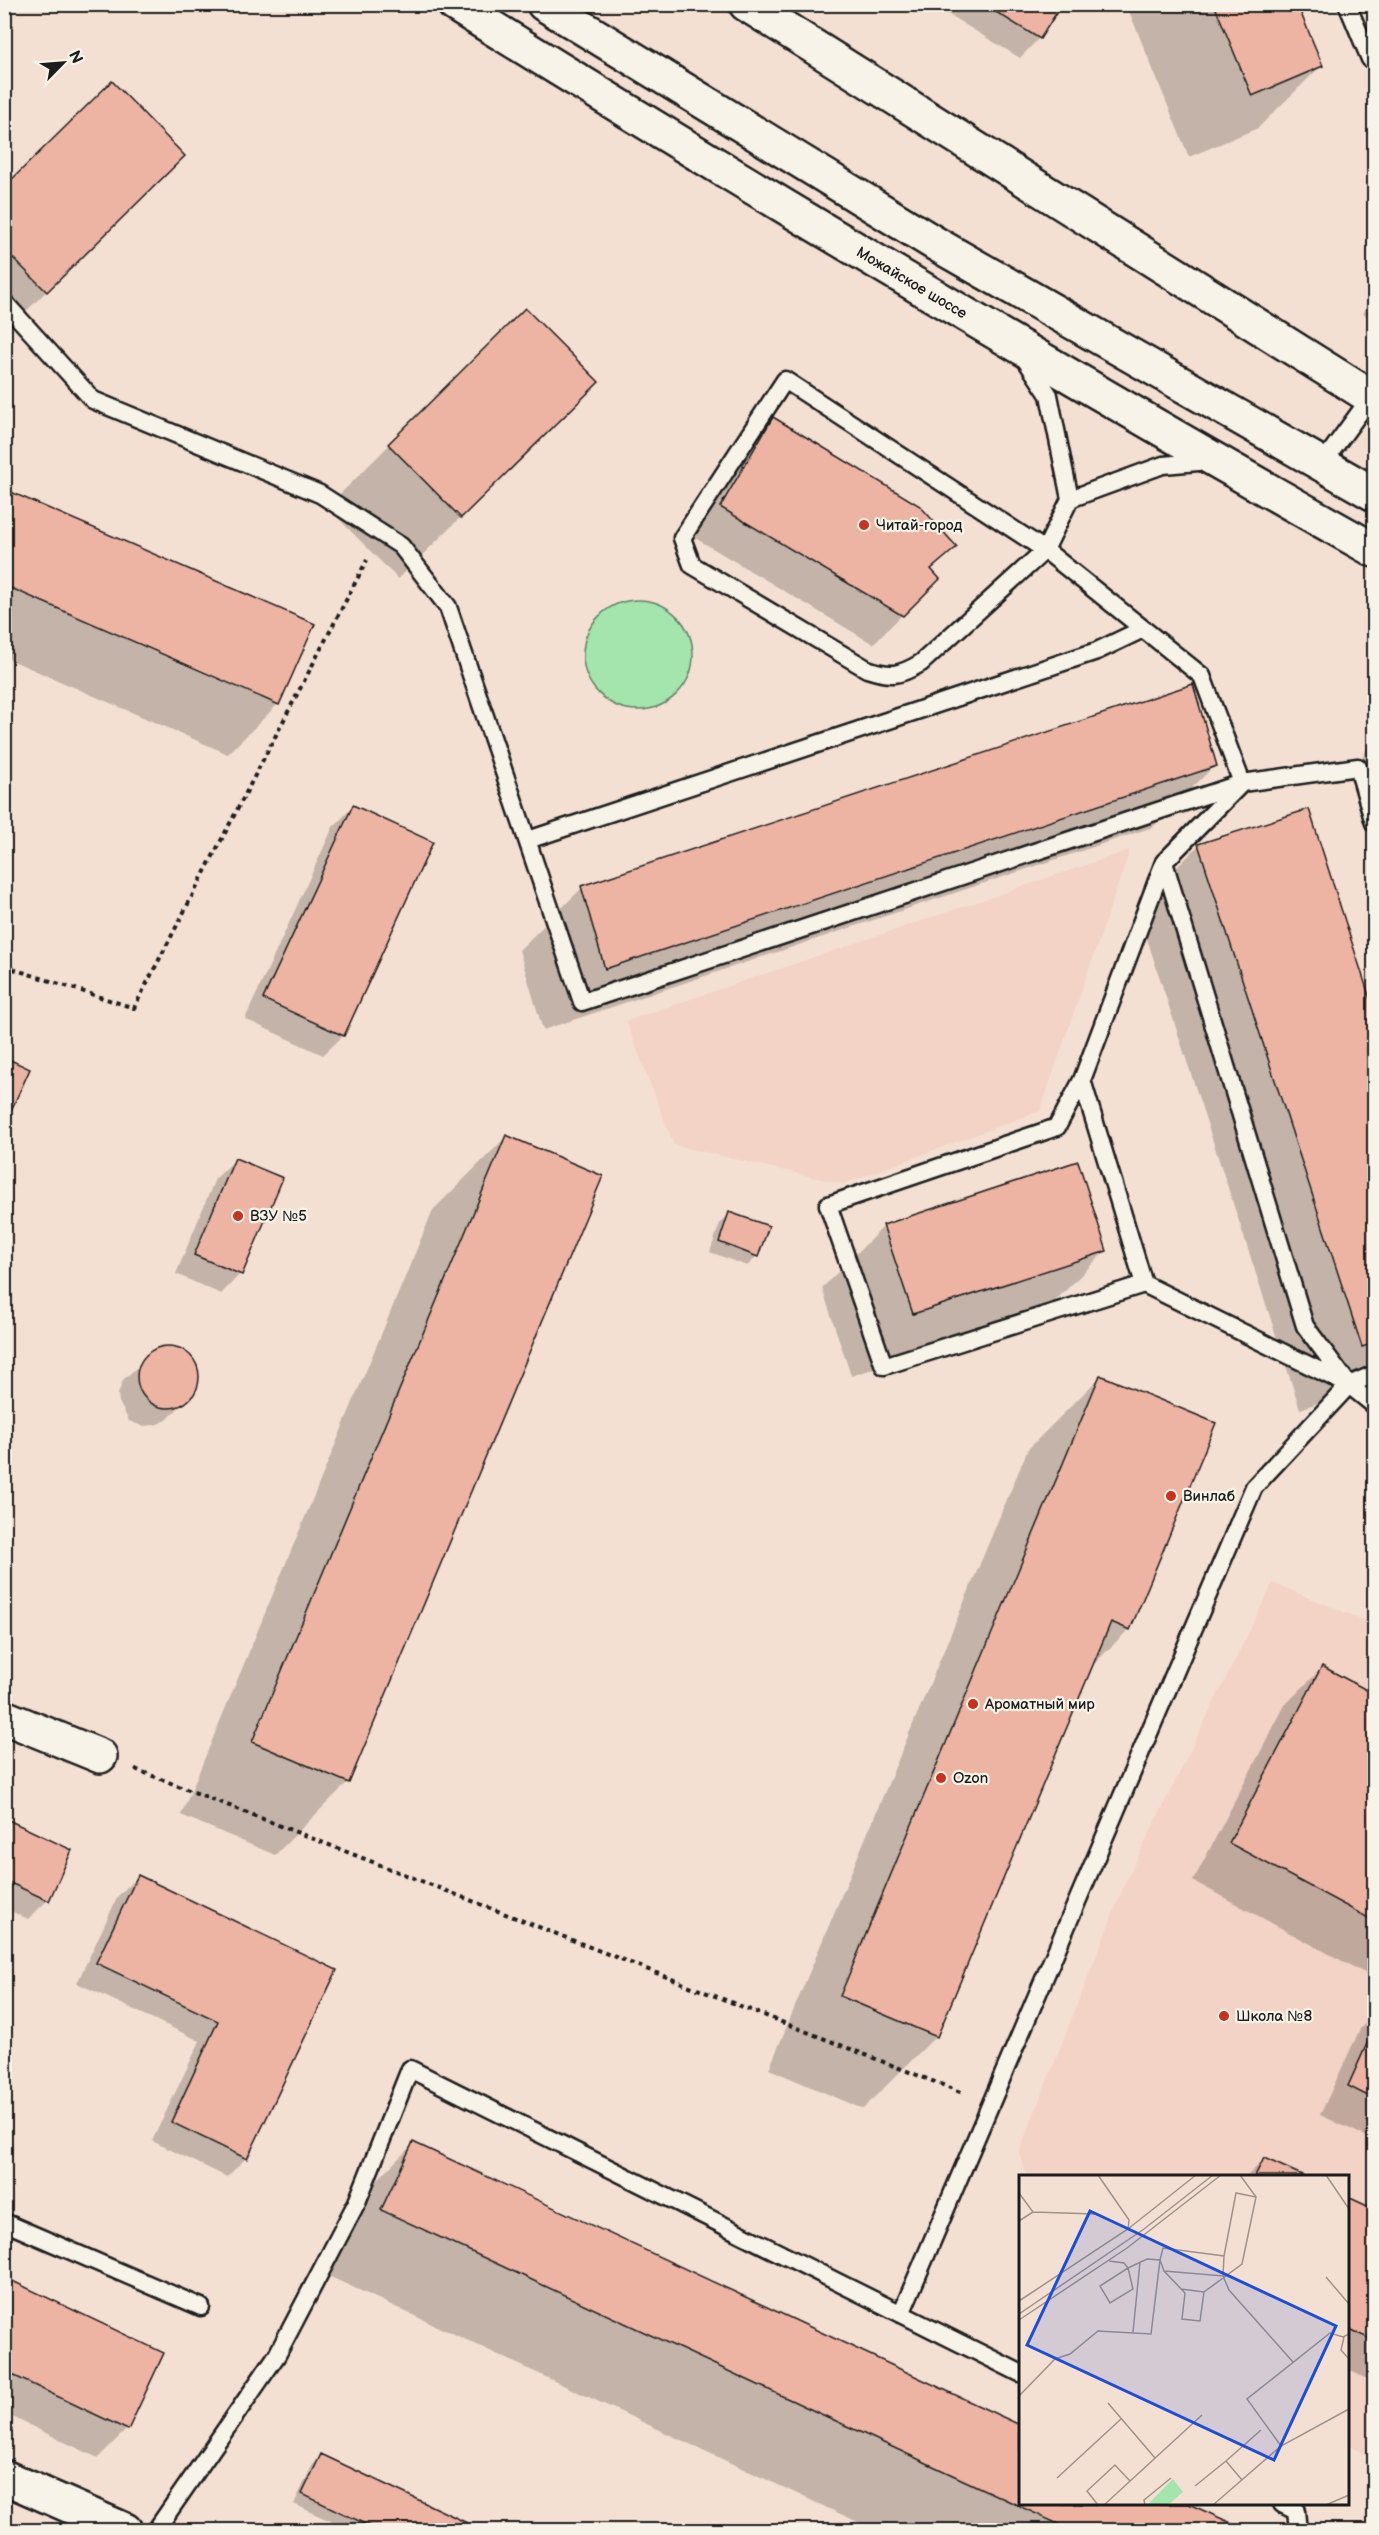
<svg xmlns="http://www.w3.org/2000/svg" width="1379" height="2535" font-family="'Balsamiq Sans',sans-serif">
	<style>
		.built { fill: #f2d3c5 }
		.green { fill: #a4e4ad; stroke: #608064; stroke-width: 1.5 }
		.shadow { fill: #0003 }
		.building { fill: #edb4a3; stroke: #1c1c1c; stroke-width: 1.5 }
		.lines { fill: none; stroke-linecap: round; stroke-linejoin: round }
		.lane-casing { stroke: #1c1c1c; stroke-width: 21 }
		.street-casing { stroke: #1c1c1c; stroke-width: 38 }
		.primary-casing { stroke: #1c1c1c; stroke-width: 38 }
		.path { stroke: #1c1c1c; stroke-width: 4; stroke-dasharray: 4.5 4.5; stroke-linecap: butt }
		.lane { stroke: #f7f3e8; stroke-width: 16 }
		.street { stroke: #f7f3e8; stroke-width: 33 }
		.primary { stroke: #f7f3e8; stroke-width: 33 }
		.poi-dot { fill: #c8321e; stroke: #f7f3e8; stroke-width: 2 }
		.labels { text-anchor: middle; stroke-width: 4.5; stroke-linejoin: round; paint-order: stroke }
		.street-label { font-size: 15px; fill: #1c1c1c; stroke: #f7f3e8 }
		.poi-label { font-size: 15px; fill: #1c1c1c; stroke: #f7f3e8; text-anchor: start }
		.inset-road { fill: none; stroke: #9e928a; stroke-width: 1.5 }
		.view { fill: #1d4ed8; fill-opacity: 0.15; stroke: #1d4ed8; stroke-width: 3 }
		.inset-edge { fill: none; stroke: #1c1c1c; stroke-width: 3 }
	</style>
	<rect width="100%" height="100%" fill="#f4e0d3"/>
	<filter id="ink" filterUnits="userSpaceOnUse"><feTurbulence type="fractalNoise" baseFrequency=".0167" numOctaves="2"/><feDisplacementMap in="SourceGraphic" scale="12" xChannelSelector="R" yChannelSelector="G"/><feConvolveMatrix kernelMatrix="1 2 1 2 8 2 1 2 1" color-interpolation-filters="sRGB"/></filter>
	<g filter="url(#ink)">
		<path class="built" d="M1130 850 1040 1111 843 1184 674 1145 626 1021Z
			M1273 1583 1374 1624V2459L1348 2445V2176H1027L1019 2152 1126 1881Z"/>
		<path class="green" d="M583 655a55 55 0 1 1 110 0a55 55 0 1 1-110 0Z"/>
		<path class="shadow" d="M931 4H1060L1039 38 1020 58Z
			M1126 4H1296L1321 66 1258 128 1189 157Z
			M4 189 121 218 4 333Z
			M1374 292V320L1363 314Z
			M525 310 535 444 398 579 327 507Z
			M774 419 955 547 931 571 938 579 873 644 692 536 745 448Z
			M4 491 278 704 228 754 4 657Z
			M1374 734V780L1356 771Z
			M1215 765 1153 827 543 1030 519 950 582 888Z
			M353 807 431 843 343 1036 323 1055 245 1019 333 827Z
			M1308 810 1374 1016V1384L1300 1409 1137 908 1199 845Z
			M506 1137 348 1782 275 1855 181 1815 433 1210Z
			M235 1160 240 1274 221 1294 176 1274 215 1179Z
			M730 1213 757 1256 747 1266 710 1252 720 1223Z
			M884 1226 1105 1251 1043 1313 851 1376 822 1288Z
			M168 1348 178 1349 189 1357 196 1368 197 1379 194 1391 167 1420 155 1425 142 1426 129 1421 119 1402 118 1394 123 1380 157 1349Z
			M1100 1377 1129 1629 1091 1667 936 2036 863 2109 769 2069 1028 1449Z
			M1322 1668 1374 1696V1978L1193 1881 1285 1705Z
			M4 1820 48 1900 28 1919 4 1908Z
			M138 1876 335 1971 246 2158 227 2177 152 2141 200 2041 77 1983 118 1896Z
			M1374 2014V2140L1320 2115 1360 2029Z
			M413 2144 1020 2427V2504H1186L1244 2530H875L320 2272 351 2206Z
			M1264 2160 1300 2176H1247Z
			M1348 2198 1374 2211V2382L1348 2370Z
			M4 2279 127 2429 98 2458 4 2413Z
			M321 2456 478 2530H349L294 2504 312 2466Z"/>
		<path class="building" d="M983 4H1062L1040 39Z
			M1214 4H1297L1323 66 1252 96Z
			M112 81 185 156 47 292 4 249V187Z
			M525 308 599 382 461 518 388 444Z
			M773 417 920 506 957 547 931 569 940 579 903 616 720 507Z
			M4 489 315 624 279 705 4 585Z
			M1193 684 1217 766 605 969 581 886Z
			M353 805 433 842 344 1036 263 999Z
			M1309 809 1374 1011V1343L1362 1347 1198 844Z
			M4 1057 30 1069 4 1126Z
			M506 1135 603 1176 349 1783 252 1742Z
			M235 1158 283 1178 242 1275 194 1255Z
			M1078 1161 1107 1251 913 1314 883 1225Z
			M729 1212 769 1226 758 1257 719 1242Z
			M137 1377a31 31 0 1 1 62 0a31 31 0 1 1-62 0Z
			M1100 1375 1216 1423 1130 1630 1111 1622 937 2037 840 1996Z
			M1322 1666 1374 1694V1921L1229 1843Z
			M4 1818 72 1850 49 1901 4 1880Z
			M138 1875 337 1970 247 2159 171 2122 218 2021 96 1963Z
			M1374 2028V2099L1348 2086Z
			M413 2142 1020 2425V2504H1189L1247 2530H1071L381 2210Z
			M1264 2158 1304 2176H1255Z
			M1348 2197 1374 2209V2341L1348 2328Z
			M4 2277 164 2353 128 2430 4 2371Z
			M321 2454 482 2530H378L302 2494Z
			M299 2523 316 2530H296Z"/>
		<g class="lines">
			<defs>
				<path id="lane" d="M1347 4 1370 59
					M4 302 93 400 320 494 401 546 448 607 582 1002 1242 783 1202 676 1045 550 1070 499 1049 395 1023 356
					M785 380 1045 550 921 663C899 676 891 677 867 669L692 565 682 538Z
					M1322 464 1371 397 1374 396
					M1070 499 1163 465 1210 461
					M1374 823 1358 767 1242 783 1164 862 1082 1080 1057 1127 828 1205 884 1366 1144 1284 1349 1385 1374 1405
					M528 840 1097 651 1143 629
					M1164 862 1305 1326 1349 1385 1374 1374
					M1082 1080 1144 1284
					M4 2222 201 2307
					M901 2314 1254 1487 1349 1385
					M1282 2504 1296 2511 1298 2530
					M156 2530 277 2355 357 2202 410 2069 1020 2373"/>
				<path id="street" d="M746 4 1374 399
					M4 1717 100 1756
					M4 2477 125 2530"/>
				<g id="primary">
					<path id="s1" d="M454 4C757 192 1063 376 1374 550"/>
					<path d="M544 4 936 244 1374 494"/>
				</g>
			</defs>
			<use href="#lane" class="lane-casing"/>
			<use href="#street" class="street-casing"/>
			<use href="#primary" class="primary-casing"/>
			<path class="path" d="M4 966 134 1008 367 560
				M135 1769 963 2093"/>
			<use href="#lane" class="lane"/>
			<use href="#street" class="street"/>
			<use href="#primary" class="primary"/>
		</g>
	</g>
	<g class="poi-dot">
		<circle cx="864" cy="525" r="6"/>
		<circle cx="238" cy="1216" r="6"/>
		<circle cx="1171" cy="1496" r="6"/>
		<circle cx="973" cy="1704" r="6"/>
		<circle cx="941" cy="1778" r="6"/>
		<circle cx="1224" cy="2016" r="6"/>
	</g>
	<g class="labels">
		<g class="street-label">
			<text dy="5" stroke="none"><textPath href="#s1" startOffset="536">Можайское шоссе</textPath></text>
		</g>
		<g class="poi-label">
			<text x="876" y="530">Читай-город</text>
			<text x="250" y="1221">ВЗУ №5</text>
			<text x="1183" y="1501">Винлаб</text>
			<text x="985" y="1709">Ароматный мир</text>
			<text x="953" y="1783">Ozon</text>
			<text x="1236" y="2021">Школа №8</text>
		</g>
	</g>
	<g transform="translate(1019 2175)">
		<rect width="330" height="330" fill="#f4e0d3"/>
		<path d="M154 304 164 317 149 330H128Z" fill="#a4e4ad"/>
		<path class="inset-road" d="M79 0 110 45 109 55M221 0 237 22M307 0 330 34M0 18 14 37 0 46M14 37 76 39M109 93 114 114 91 128 81 111ZM145 96 204 101 205 81 144 73 141 85 145 96 166 118 163 144 181 146 185 117 223 89 237 22 217 18 205 81M204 101 210 115 274 187M307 102 330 129M162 114 185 117M0 126 109 54 177 0M0 139 125 54 194 0M0 145 108 73 202 0M114 157 121 87M325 162 322 175 330 184M0 221 36 184 51 179 79 156 132 159 141 85 128 84 109 93 105 88 90 86M89 228 136 283M262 271 228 224 311 158 324 162 330 159M207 286 242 255M38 303 102 244M176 311 207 286 223 305M79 330 68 316 96 290 111 306M85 330 183 240M126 330 125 325 152 303M194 330 262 271 330 234M307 330 330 320"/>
		<path class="view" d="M71 36 317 151 255 285 8 170Z"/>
		<rect width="330" height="330" class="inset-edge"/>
	</g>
	<rect width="1379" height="2535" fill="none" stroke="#f7f3e8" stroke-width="24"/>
	<rect x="12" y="12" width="1355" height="2511" fill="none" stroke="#1c1c1c" stroke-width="2" filter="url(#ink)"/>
	<g transform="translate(63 63) rotate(65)" stroke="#f7f3e8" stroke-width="4.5" paint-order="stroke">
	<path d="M0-4.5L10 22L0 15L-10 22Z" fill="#1c1c1c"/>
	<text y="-9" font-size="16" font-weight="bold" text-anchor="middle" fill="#1c1c1c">N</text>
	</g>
</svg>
